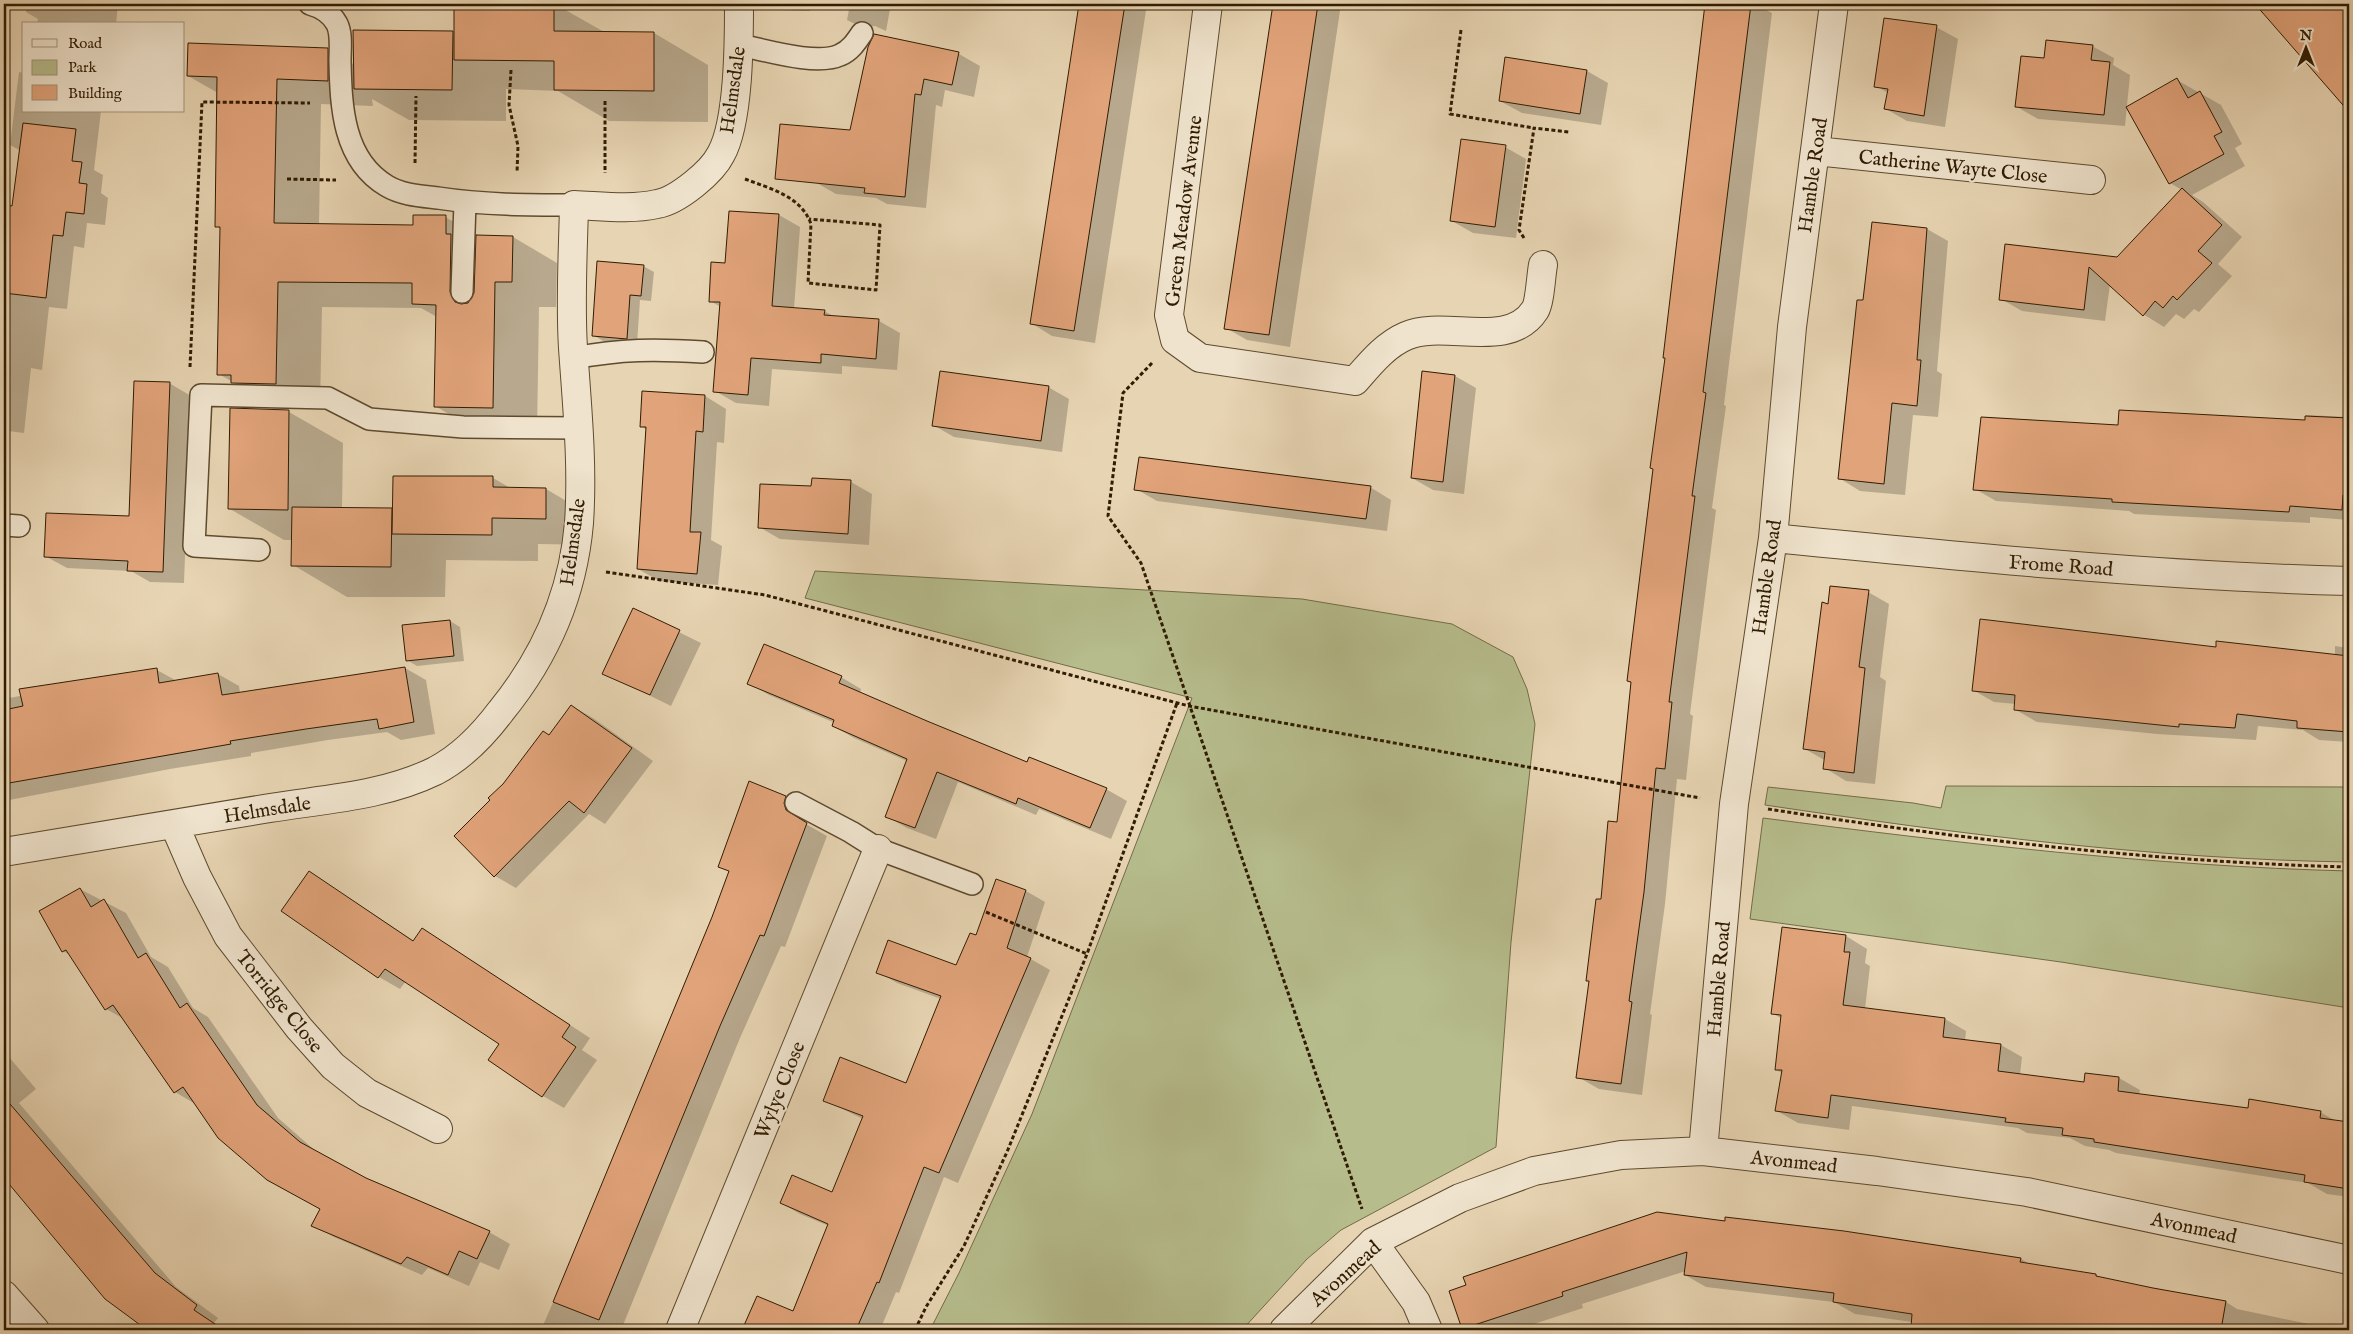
<svg xmlns="http://www.w3.org/2000/svg" width="2353" height="1334" font-family="'IM FELL English',serif">
	<style>
		.green { fill: #b6bc8c; stroke: #736c47 }
		.shadow { fill: #0003 }
		.building { fill: #e1a37a; stroke: #301c02 }
		.lines { fill: none; stroke-linecap: round; stroke-linejoin: round }
		.lane-casing { stroke: #5e4a2e; stroke-width: 24 }
		.street-casing { stroke: #5e4a2e; stroke-width: 30 }
		.path { stroke: #301c02; stroke-width: 3; stroke-dasharray: 4 2.5; stroke-linecap: butt }
		.lane { stroke: #efe3cd; stroke-width: 21 }
		.street { stroke: #efe3cd; stroke-width: 28 }
		.labels { text-anchor: middle; stroke-width: 4.5; stroke-linejoin: round; paint-order: stroke }
		.street-label { font-size: 20px; fill: #301c02; stroke: #efe3cd }
	</style>
	<rect width="100%" height="100%" fill="#e7d4b2"/>
	<filter id="stains"><feTurbulence type="fractalNoise" baseFrequency=".004" numOctaves="4"/><feColorMatrix values="0 0 0 0 .2 0 0 0 0 .09 0 0 0 0 .02 0 0 0 .5 -.17"/></filter>
	<radialGradient id="worn" r=".72"><stop offset=".6" stop-color="#630" stop-opacity="0"/><stop offset="1" stop-color="#630" stop-opacity=".3"/></radialGradient>
	<path class="green" d="M815 571 1302 599 1452 624 1513 657 1527 689 1535 724 1511 942 1496 1147 1341 1230 1307 1259 1242 1330H930L959 1273 1032 1114 1192 698 805 598Z
		M1946 786 2349 787V862C2153 859 1959 834 1765 805L1768 787 1913 803 1941 808Z
		M1763 818C1957 843 2153 866 2349 871V1008L2061 962 1750 919Z"/>
	<path class="shadow" d="M27 4H118L116 24H37L38 19 26 12Z
		M456 4H555L606 33H654L708 65V122L609 121 558 91 506 89V121L409 120 372 99 373 106 321 104 319 225 414 226 445 217 480 236 513 237 557 263 556 307H539L537 433 480 432 435 406 437 317 421 308 322 307 320 409 277 408 219 374 221 229 216 226 218 93 188 76 327 49 355 65 452 33 455 34Z
		M698 4H751L747 7H703Z
		M768 4H810V11L778 10Z
		M850 4H891L886 31 875 26 867 27 857 25 847 20Z
		M1080 4H1147L1095 343 1052 336 1031 323Z
		M1274 4H1341L1290 347 1247 340 1226 328Z
		M1706 4H1755L1772 13 1724 405 1726 406 1712 508 1716 510 1690 714 1693 716 1686 780 1677 779 1665 904 1650 1014 1652 1015 1642 1095 1599 1089 1578 1077 1602 901 1619 823 1632 683 1628 681Z
		M2255 4H2348L2349 111 2267 16 2262 13Z
		M1936 27 1958 39 1945 127 1907 121 1886 109 1888 93 1876 86Z
		M875 36 959 54 980 66 974 97 945 90 942 107 936 105 926 208 887 204 876 198 836 194 815 182 851 131Z
		M2092 46 2114 58 2113 65 2130 75 2125 126 2038 119 2017 107 2046 60Z
		M1587 71 1608 83 1601 125 1522 113 1500 101Z
		M19 72 24 73V111H101L94 170 103 175 101 193 108 198 105 225 87 223 84 248 74 246 67 309 49 307 42 370 31 368 24 433 8 431 7 504H4V206L13 207 21 151 10 145Z
		M2177 80 2221 105 2242 144 2235 148 2245 166 2192 195 2203 202 2242 237 2218 264 2232 276 2199 312 2194 309 2184 319 2176 314 2164 327 2143 314 2110 284 2105 321 2022 311 2001 299 2007 246 2118 259 2182 190 2170 183 2128 107Z
		M1505 147 1526 159 1516 238 1473 233 1452 221Z
		M779 215 800 227 794 309 824 311 835 317 879 321 900 333 897 370 842 366V374L772 369 769 406 736 403 715 391 721 307 710 301 727 265Z
		M1873 223 1927 229 1948 241 1937 371 1942 374 1938 417 1913 415 1905 495 1860 491 1839 478Z
		M643 266 654 272 651 301 640 300 637 344 603 341 593 335Z
		M1455 376 1476 388 1464 494 1433 490 1412 478Z
		M169 383 191 396 184 583 150 582 131 571 67 568 45 556 131 518Z
		M1048 387 1069 399 1062 452 954 437 933 425Z
		M705 396 726 409 724 443 717 442 711 540 722 546 718 585 659 581 638 569 647 430 641 426Z
		M289 412 343 443 342 509 394 510 493 478 512 489H546L592 516 591 545 538 544V561L446 560 445 597H347L293 565V540H284L230 509Z
		M2306 415 2349 417V520L2310 517V523L2134 514 2129 511 1996 501 1975 489 2120 426 2306 422Z
		M851 482 872 494 869 545 780 539 759 527 812 488Z
		M1370 487 1391 500 1387 531 1157 501 1136 489Z
		M1868 592 1889 604 1880 677 1886 681 1875 784 1846 781 1825 768 1826 761 1805 749 1830 605Z
		M634 610 701 643 671 706 604 673Z
		M450 621 460 627 464 661 417 666 407 660Z
		M2335 646 2349 648V742L2319 740 2303 730 2258 726 2256 740 2157 734 2037 722 2016 710V704L1994 702 1973 690 2217 648 2335 656Z
		M405 668 426 680 435 734 401 740 387 732 328 740 251 753V756L170 769 4 801V699L157 670 177 681 218 674 239 686 240 693Z
		M841 677 861 689 860 693 1028 763 1106 789 1127 801 1111 839 1039 809 1036 815 958 782 936 839 907 828 886 816 907 761 854 738 833 726 835 723 769 695 749 683Z
		M572 706 593 718 653 761 605 824 589 814 516 888 495 876 550 736Z
		M786 797 806 809 804 815 806 824 827 836 785 947 781 946 740 1038 621 1330H541L610 1171 713 917 730 872 719 866Z
		M310 872 414 941 443 942 590 1038 582 1050 597 1060 564 1108 543 1096 500 1044 406 981 400 989 379 977 283 910Z
		M997 881 1026 891 1045 902 1027 957 1050 970 958 1183 944 1177 899 1293 896 1292 880 1330H755L746 1325 793 1313 829 1226 800 1214 781 1203 833 1194 863 1119 824 1100 906 1084 941 999 897 983 878 972 957 966 977 937Z
		M80 889 126 913 151 957 168 967 193 1008 208 1017 278 1118 319 1154 366 1179 489 1232 510 1244 499 1270 480 1262 469 1286 428 1268 422 1275 334 1237 313 1225 322 1209 197 1105 175 1092 126 1020 106 1009 73 957 63 951Z
		M1783 928 1846 936 1867 949 1865 963 1870 966 1865 1009 1945 1019 1966 1031 1965 1041 2001 1045 2022 1057 2020 1075 2085 1084 2086 1074 2119 1078 2140 1090 2139 1095 2249 1110 2320 1112 2336 1121 2349 1123V1197L2327 1194 2308 1183 2116 1153 2109 1150 2085 1146 2070 1138 2027 1133 2018 1128 1852 1106 1849 1130 1798 1123 1777 1111 1782 1073 1776 1070 1782 1019 1772 1013Z
		M4 1051 36 1089 19 1103 176 1287 218 1318 214 1323 225 1330H149L106 1298 41 1212 4 1169Z
		M1657 1214 2021 1259 2032 1265 2096 1275 2103 1279 2226 1302 2237 1309 2337 1330H1919L1912 1326V1322L1855 1314 1834 1302 1706 1287 1685 1275 1686 1271 1582 1304 1583 1308 1516 1330 1463 1329Z"/>
	<path class="building" d="M454 4H554V31L654 32V91L554 90V61L454 60Z
		M1079 4H1125L1074 331 1030 324Z
		M1273 4H1318L1269 335 1224 329Z
		M1705 4H1751L1703 392 1706 393 1692 496H1695L1669 702H1672L1665 769 1656 768 1644 892 1629 1001 1632 1002 1621 1084 1576 1078 1589 981H1586L1596 899H1601L1608 821 1617 822 1631 682 1627 681 1653 469 1650 468 1665 358H1663Z
		M2255 4H2338L2349 17V112Z
		M1884 18 1937 25 1924 116 1884 109 1888 89 1874 87Z
		M353 30 453 31 452 90 354 89Z
		M874 34 959 52 952 85 924 79 921 95 915 94 905 197 864 193 865 188 775 179 780 124 850 130 868 47Z
		M2046 40 2093 45 2091 60 2110 62 2104 115 2015 107 2021 56 2044 58Z
		M188 43 328 48V81L277 79 274 223 413 225V215H446V234H451L450 292 455 302 461 304 468 303 474 293 476 235 513 236 512 282H495L493 408 434 407 436 305 412 304V283L278 282 276 384 231 383V375H217L220 227H215L217 77 187 76Z
		M1505 57 1587 70 1580 114 1499 101Z
		M2177 78 2188 98 2200 91 2222 132 2214 136 2224 154 2169 184 2126 107Z
		M23 123 76 129 72 161 82 162 79 183 87 184 84 214 66 212 63 236 53 235 46 298 4 293V205L12 206Z
		M1461 139 1506 145 1495 227 1450 221Z
		M2182 188 2222 225 2198 251 2212 263 2177 300 2173 296 2163 308 2155 301 2143 316 2089 267 2084 310 1999 300 2005 244 2117 257Z
		M729 211 779 214 772 306 825 310 824 315 879 319 876 359 821 354V363L751 358 748 395 713 392 720 302H709L711 262 725 263Z
		M1872 222 1927 228 1917 360H1921L1917 406 1892 403 1884 484 1838 479 1857 300H1863Z
		M597 261 644 265 641 296 630 295 627 339 592 336Z
		M940 371 1049 386 1041 441 932 426Z
		M1422 371 1455 375 1443 482 1411 478Z
		M134 381 170 382 163 572 127 571 128 561 44 557 46 513 129 516Z
		M642 391 705 395 703 432 696 431 690 532H701L697 574 637 569 646 427H640Z
		M230 408 289 410 288 510 228 509Z
		M2119 410 2305 420V416L2349 418V496L2343 495 2342 510 2290 506 2289 512 2112 502V499L1973 490 1981 417 2118 425Z
		M1139 457 1371 486 1366 519 1134 490Z
		M393 476H493V487L546 488V519L492 518V535L392 534Z
		M812 478 851 480 848 534 758 528 760 484 811 486Z
		M292 507 392 508 391 567 291 566Z
		M1830 586 1869 590 1859 667 1865 668 1854 773 1823 769 1825 752 1803 749 1822 602 1828 604Z
		M633 608 680 630 650 695 602 674Z
		M1980 619 2216 647V641L2349 656V732L2297 728V721L2237 714 2235 728 2179 724V727L2014 710 2015 695 1972 691Z
		M450 620 454 656 406 661 402 625Z
		M764 644 842 676 839 683 927 721 1027 762 1029 757 1107 788 1090 828 1018 798 1016 804 937 772 915 828 885 817 907 759 832 726 834 720 747 684Z
		M405 667 414 722 379 729 377 719 306 729 230 741 231 744 9 783 4 756V710L23 706 19 689 157 668 159 683 218 673 222 695Z
		M571 705 632 748 584 813 569 801 494 877 454 836 490 800 488 798 503 784 543 731 549 735Z
		M749 781 786 796 784 803 786 810 807 823 764 936 760 935 720 1026 599 1320 553 1302 712 917 729 871 718 867Z
		M309 871 413 941 422 928 570 1025 562 1037 576 1047 542 1097 488 1060 499 1044 385 969 378 978 281 911Z
		M996 879 1026 890 1007 948 1031 958 939 1173 924 1167 879 1283 877 1282 856 1330H742L757 1296 793 1311 828 1224 780 1203 792 1175 832 1192 863 1116 823 1101 840 1057 906 1083 941 996 876 973 888 940 956 965 970 933 976 935Z
		M80 888 91 907 104 899 138 958 146 953 180 1008 187 1003 257 1105 300 1142 366 1178 490 1231 477 1259 459 1251 448 1275 407 1257 401 1264 311 1226 320 1209 267 1180 218 1138 183 1087 174 1093 113 1005 105 1010 66 950 62 952 39 911Z
		M1782 927 1846 935 1844 952H1850L1843 1005 1945 1018 1943 1037 2001 1044 1998 1071 2084 1082 2085 1073 2119 1077 2118 1091 2248 1108 2249 1099 2321 1111 2320 1118 2349 1122V1189L2304 1182 2305 1175 2094 1142V1139L2062 1135 2063 1128 2005 1122 2006 1118 1831 1095 1828 1118 1775 1111 1782 1070H1775L1781 1015 1771 1014Z
		M4 1097 155 1273 197 1305 194 1310 224 1330H147L105 1299 4 1178Z
		M1657 1212 1725 1221V1217L1844 1231 2021 1258 2020 1262 2096 1274V1276L2153 1288 2226 1301 2221 1330H1937L1911 1327 1912 1314 1833 1302 1834 1293 1684 1275 1687 1252 1562 1292 1563 1296 1462 1329 1449 1291 1466 1285 1463 1277Z"/>
	<g class="lines">
		<defs>
			<path id="lane" d="M310 4C321 7 331 13 337 24 342 34 340 49 340 61 341 107 343 160 387 186 402 195 421 196 438 198 484 205 528 205 574 205
				M740 45C765 50 817 66 840 55 850 51 856 42 862 33
				M462 292 465 202
				M574 358C622 349 655 349 703 352
				M4 525 19 526
				M259 550 194 546 201 395 328 398 369 419 463 427 579 428
				M796 803 851 832 878 849 972 884"/>
			<path id="street" d="M1208 4 1169 315 1175 340 1200 358 1355 381C1370 364 1385 345 1406 336 1444 319 1509 351 1535 310 1540 302 1541 275 1543 265
				M1816 151 2091 180
				M1773 538C1965 557 2156 576 2349 581
				M174 824 197 877 228 936 299 1028 333 1066 367 1093 438 1129
				M4 852C93 837 182 823 270 808 326 799 384 796 435 771 462 757 483 735 501 711 545 657 573 593 579 523 583 465 577 406 573 348 570 301 573 253 574 205 601 206 631 210 657 204 670 202 684 192 694 184 704 176 715 166 721 154 739 122 739 41 739 4
				M1703 1151 1734 804 1773 538 1792 327 1834 4
				M1373 1242 1416 1302 1428 1330
				M4 1295 35 1330
				M680 1330 878 849
				M1284 1330 1373 1242 1460 1198 1534 1171 1621 1155 1703 1151 1877 1171 2027 1192 2349 1260"/>
		</defs>
		<use href="#lane" class="lane-casing"/>
		<use href="#street" class="street-casing"/>
		<path class="path" d="M1461 30 1450 114 1534 128
			M511 70 509 105 518 146 517 173
			M605 101V173
			M415 163 416 96
			M287 179 336 180
			M745 179C771 189 801 196 811 224L808 283 876 290 880 225 809 219
			M1524 238 1519 230 1534 128 1569 132
			M1152 363 1123 393 1108 516 1141 563 1362 1209
			M190 367 202 102 310 103
			M606 572 765 595 1189 706 1700 798
			M1768 809C1960 839 2155 862 2349 867
			M986 912 1087 954
			M915 1330 926 1307 964 1246 1007 1152 1087 954 1177 703"/>
		<use href="#lane" class="lane"/>
		<use href="#street" class="street"/>
	</g>
	<g class="labels">
		<g class="street-label">
			<text transform="translate(732 90) rotate(-82)" y="7">Helmsdale</text>
			<text transform="translate(1953 166) rotate(6)" y="7">Catherine Wayte Close</text>
			<text transform="translate(1812 175) rotate(-82)" y="7">Hamble Road</text>
			<text transform="translate(1183 211) rotate(-83)" y="7">Green Meadow Avenue</text>
			<text transform="translate(572 542) rotate(-82)" y="7">Helmsdale</text>
			<text transform="translate(2061 565) rotate(4)" y="7">Frome Road</text>
			<text transform="translate(1766 577) rotate(-82)" y="7">Hamble Road</text>
			<text transform="translate(267 809) rotate(-9)" y="7">Helmsdale</text>
			<text transform="translate(1718 979) rotate(-85)" y="7">Hamble Road</text>
			<text transform="translate(280 1001) rotate(51)" y="7">Torridge Close</text>
			<text transform="translate(779 1090) rotate(-68)" y="7">Wylye Close</text>
			<text transform="translate(1794 1161) rotate(6)" y="7">Avonmead</text>
			<text transform="translate(2194 1227) rotate(12)" y="7">Avonmead</text>
			<text transform="translate(1345 1273) rotate(-42)" y="7">Avonmead</text>
		</g>
	</g>
	<rect width="2353" height="1334" fill="none" stroke="#e7d4b2" stroke-width="20"/>
	<rect x="5" y="5" width="2343" height="1324" fill="none" stroke="#301c02" stroke-width="2.5"/>
	<rect x="10" y="10" width="2333" height="1314" fill="none" stroke="#301c02"/>
	<rect x="22" y="22" width="162" height="90" fill="#efe3cd" stroke="#a3937c"/>
	<rect x="32" y="39" width="25" height="8" fill="#efe3cd" stroke="#a3937c"/>
	<text x="68" y="48" font-size="15" fill="#301c02">Road</text>
	<rect x="32" y="60" width="25" height="15" fill="#b6bc8c" stroke="#a3937c"/>
	<text x="68" y="72" font-size="15" fill="#301c02">Park</text>
	<rect x="32" y="85" width="25" height="15" fill="#e1a37a" stroke="#a3937c"/>
	<text x="68" y="98" font-size="15" fill="#301c02">Building</text>
	<g transform="translate(2306 48)" stroke="#efe3cd" stroke-width="4" paint-order="stroke">
	<path d="M0-4L9 19L0 12L-9 19Z" fill="#301c02"/>
	<text y="-8" font-size="14" font-weight="bold" text-anchor="middle" fill="#301c02">N</text>
	</g>
	<rect width="100%" height="100%" filter="url(#stains)"/>
	<rect width="100%" height="100%" fill="url(#worn)"/>
</svg>
